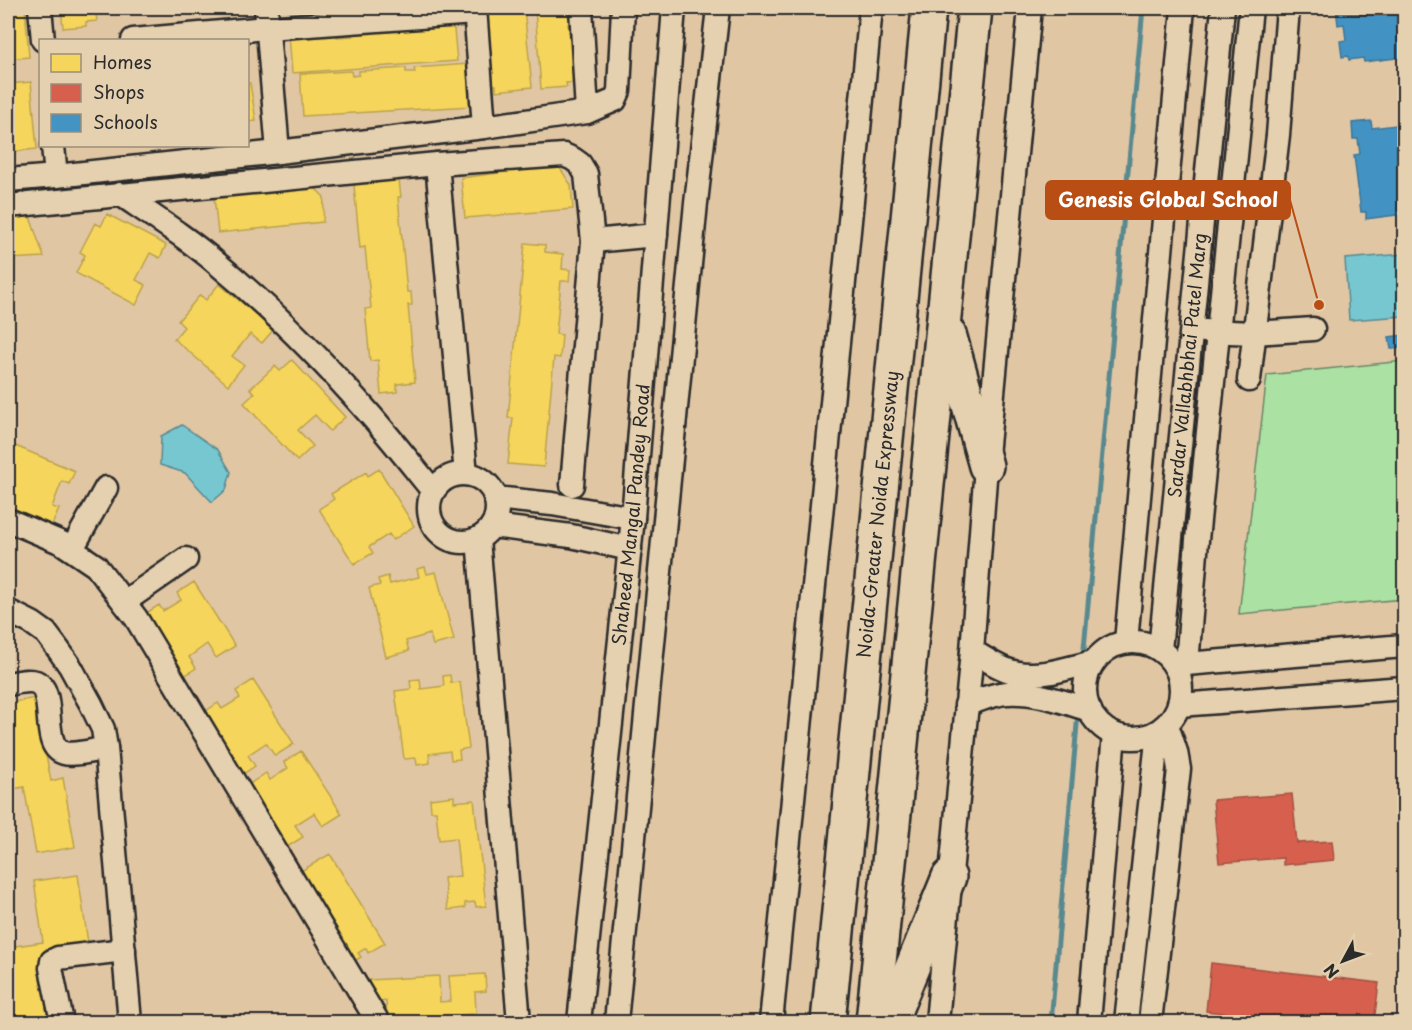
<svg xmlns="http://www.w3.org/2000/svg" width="1412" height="1030" font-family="'Playpen Sans',sans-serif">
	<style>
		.pitch { fill: #abe1a3; stroke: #6b8667; stroke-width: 1.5 }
		.water { fill: #77c7d1; stroke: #59898f; stroke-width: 1.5 }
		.homes { fill: #f6d55c; stroke: #b9a24d; stroke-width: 1.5 }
		.shops { fill: #d6604d; stroke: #a35043; stroke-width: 1.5 }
		.schools { fill: #4393c3; stroke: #3c7495; stroke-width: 1.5 }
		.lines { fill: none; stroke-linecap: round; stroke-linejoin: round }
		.stream { stroke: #59898f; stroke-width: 5 }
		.minor-casing { stroke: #2b2b2b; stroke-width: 27 }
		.highway-casing { stroke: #2b2b2b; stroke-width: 38 }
		.minor { stroke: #e5d0af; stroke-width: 22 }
		.highway { stroke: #e5d0af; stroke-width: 33 }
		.labels { text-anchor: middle; stroke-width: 6; stroke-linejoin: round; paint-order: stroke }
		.street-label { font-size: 18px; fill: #2b2b2b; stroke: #e5d0af }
		.leader { fill: none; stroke: #b94e14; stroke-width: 2 }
		.callout-dot { fill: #b94e14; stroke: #e5d0af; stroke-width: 2 }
		.callout { fill: #b94e14; stroke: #b94e14; stroke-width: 2 }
		.callout-label { font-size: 20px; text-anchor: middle; font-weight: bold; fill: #fff }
	</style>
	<rect width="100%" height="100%" fill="#e1c6a4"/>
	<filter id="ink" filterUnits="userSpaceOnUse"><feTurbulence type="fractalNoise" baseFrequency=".0167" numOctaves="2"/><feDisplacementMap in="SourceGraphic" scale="12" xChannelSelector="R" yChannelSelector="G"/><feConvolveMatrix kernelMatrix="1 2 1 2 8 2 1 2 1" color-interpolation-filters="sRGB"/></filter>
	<g filter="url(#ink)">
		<path class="pitch" d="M1404 361V599L1239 614 1267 375Z"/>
		<path class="water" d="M1404 254V316L1349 320 1345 259Z
			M182 425 218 450 231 472 226 490 212 502 185 473 160 465 161 436Z"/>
		<path class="homes" d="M8 8H25L29 57 8 59Z
			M61 8H95L97 21 86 22V26L63 28Z
			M482 8H524L532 87 496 91V85H490Z
			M535 8H574L575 24H568L570 38H576L580 82 566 83 567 87 541 89Z
			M453 19 457 61 292 73 289 34 337 31V37L353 36 352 25Z
			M469 64 472 106 303 116 300 74 351 71 352 76 359 75V71L406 68V72H415L414 68Z
			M31 82 37 149 8 152V84Z
			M248 83H250L256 121 248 122Z
			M558 165 571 185 573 209 465 218 461 178Z
			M396 172 397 180H399L401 197H398L407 292H411L412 305H408L415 382 397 384V392L381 394 378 360 370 361 365 309 371 308 365 247 360 248 353 175Z
			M312 185 324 197 323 222 218 233 214 197Z
			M107 214 166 245 160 258 150 253 136 280 146 285 136 305 76 273 85 255 80 252 95 223 101 226Z
			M30 217 44 257 8 259V218Z
			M525 243 545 245V252L563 254 562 269 570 270 569 281H561L556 334 562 335 560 358 554 357 544 467 508 464 513 418H508Z
			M219 284 274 329 262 343 250 334 232 356 244 365 228 385 174 339 184 327 178 321 200 295 206 300Z
			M292 360 345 417 330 431 315 415 298 430 313 446 297 461 244 403 255 393 250 389 275 366 280 371Z
			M13 445 75 471 69 484 62 481 52 507 59 509 52 525 8 507V455Z
			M379 469 414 526 393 540 389 534 369 547 373 553 354 564 319 509 334 499 331 494 366 472 368 476Z
			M425 567 427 574 436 572 454 640 433 645 430 634 406 641 409 651 386 657 369 588 380 585 378 579 388 576 390 584 419 577 417 569Z
			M194 582 235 646 216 658 207 644 189 657 196 668 181 678 140 617 159 605 163 611 181 600 177 593Z
			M450 675 451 683 460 682 469 748 459 750 460 759 451 760 450 751 429 754 430 763 417 765 416 758 404 759 395 691 411 689 410 680 420 679 421 689 444 686 443 676Z
			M253 680 294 744 275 756 266 743 248 755 255 766 240 776 200 715 218 703 222 709 240 698 236 691Z
			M35 698 51 781 63 778 75 847 36 854 24 787 8 790V703Z
			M301 751 342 814 323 826 314 813 295 825 303 837 287 847 248 785 266 773 270 780 288 768 284 762Z
			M454 796V802L474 800 486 906 476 907 475 902 465 903V908L448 910 444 878 460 876 456 838 439 840 436 811H431L430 799Z
			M330 854 385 943 368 953 366 948 358 953 361 957 350 964 336 941 342 937 301 871Z
			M78 875 88 943 46 949 57 1022H8V947L43 942 34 881Z
			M485 974 486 991 475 992 476 1014 387 1019 386 1001 370 1002 369 980 439 976 440 1002 451 1001 449 976Z"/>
		<path class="shops" d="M1292 794 1297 843 1332 841 1334 860 1283 865V858L1219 863 1213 800Z
			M1211 963 1379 983 1374 1022H1306L1206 1011Z"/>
		<path class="schools" d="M1336 8H1404V57L1364 62 1363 58 1349 60 1348 56 1342 57 1340 41 1346 40 1344 24 1338 25Z
			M1371 121 1372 128 1404 124V149L1397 150 1402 191H1404V214L1366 219V212H1361L1354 155 1360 154 1358 139H1353L1352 123Z
			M1404 335V348L1391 349 1389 337Z"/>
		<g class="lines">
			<path class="stream" d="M1083 659 1143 8
				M1080 701 1082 672
				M1051 1022 1078 713"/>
			<defs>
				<g id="minor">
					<path d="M40 8 43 40"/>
					<path d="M266 8 278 152"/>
					<path d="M475 8 484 127"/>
					<path d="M581 8 587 112"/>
					<path d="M133 40 267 28 475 13"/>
					<path d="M53 146 56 176"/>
					<path d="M437 164 466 474"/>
					<path d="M8 180 56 176 278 152 484 127 587 112 615 100 619 91 623 8"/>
					<path d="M120 194C154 217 189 239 220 266 273 310 321 359 366 410 389 436 411 464 433 491"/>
					<path d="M8 206 437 164 564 155 573 159 580 164 586 174 593 241 572 485"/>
					<path d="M593 241 656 235"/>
					<path d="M1204 331 1255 333 1313 329"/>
					<path d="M1249 380 1278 135 1288 8"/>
					<circle cx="463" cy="508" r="34"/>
					<path d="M495 498 552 504 633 518"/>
					<path d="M8 520 62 543 96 566 136 618 378 1022"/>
					<path d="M492 526 571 536 630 549"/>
					<path d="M478 539 519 1022"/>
					<path d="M72 549 106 488"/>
					<path d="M124 602 186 559"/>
					<path d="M8 611 32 623 46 633 58 649 70 666 91 704 103 729 106 748"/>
					<path d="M1126 642 1183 8"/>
					<circle cx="1133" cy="690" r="48"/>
					<path id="s1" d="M1160 650 1223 8"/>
					<path d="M972 651C985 658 999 669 1014 672 1040 679 1069 667 1094 662"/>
					<path d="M1187 664 1197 540 1251 8"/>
					<path d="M1174 665 1404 646"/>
					<path d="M8 684C16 683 27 679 36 682 58 691 39 746 64 753 74 756 95 750 106 748L130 1022"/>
					<path d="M966 705C979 700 993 694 1007 693 1035 691 1064 702 1090 710"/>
					<path d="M1179 705 1404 688"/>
					<path d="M62 1022 51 968 52 961 58 958 124 950"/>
					<path id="s2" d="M579 1022 633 518 674 8"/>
					<path d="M616 1022 696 203 718 8"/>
					<path d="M771 1022 871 8"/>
					<path d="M937 1022 972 651 986 466 1030 8"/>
					<path d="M1089 1022 1114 734"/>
					<path d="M1126 1022 1158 732"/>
					<path d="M1150 1022 1179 769 1176 752 1167 725"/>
				</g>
				<g id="highway">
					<path d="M949 334 986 466"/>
					<path id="s3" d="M828 1022 929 8"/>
					<path d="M873 1022 975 8"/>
					<path d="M890 1022 949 877"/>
				</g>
			</defs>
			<use href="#minor" class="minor-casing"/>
			<use href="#highway" class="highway-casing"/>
			<use href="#minor" class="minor"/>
			<use href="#highway" class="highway"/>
		</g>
	</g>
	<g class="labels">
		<g class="street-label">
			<text dy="6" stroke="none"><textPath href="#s1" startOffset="286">Sardar Vallabhbhai Patel Marg</textPath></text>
			<text dy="6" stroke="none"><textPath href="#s2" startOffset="510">Shaheed Mangal Pandey Road</textPath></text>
			<text dy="6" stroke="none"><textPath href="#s3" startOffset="510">Noida-Greater Noida Expressway</textPath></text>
		</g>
	</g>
	<path class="leader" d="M1319 305L1290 200"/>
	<circle class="callout-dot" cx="1319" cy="305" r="6"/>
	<rect class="callout" x="1046" y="181" width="244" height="38" rx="6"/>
	<g class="callout-label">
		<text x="1168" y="207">Genesis Global School</text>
	</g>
	<rect width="1412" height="1030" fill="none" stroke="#e5d0af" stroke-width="30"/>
	<rect x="15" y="15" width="1382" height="1000" fill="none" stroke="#2b2b2b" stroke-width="2" filter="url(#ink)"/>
	<rect x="39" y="39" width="210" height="108" fill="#e5d0af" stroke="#9b8e7a" stroke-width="1.5"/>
	<rect x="51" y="54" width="30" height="18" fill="#f6d55c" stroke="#9b8e7a" stroke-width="1.5"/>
	<text x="93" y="69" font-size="18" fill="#2b2b2b">Homes</text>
	<rect x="51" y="84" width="30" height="18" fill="#d6604d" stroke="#9b8e7a" stroke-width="1.5"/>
	<text x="93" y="99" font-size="18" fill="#2b2b2b">Shops</text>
	<rect x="51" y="114" width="30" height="18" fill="#4393c3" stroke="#9b8e7a" stroke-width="1.5"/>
	<text x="93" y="129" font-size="18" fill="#2b2b2b">Schools</text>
	<g transform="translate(1343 961) rotate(229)" stroke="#e5d0af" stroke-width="4.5" paint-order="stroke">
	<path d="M0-4.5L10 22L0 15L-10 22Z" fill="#2b2b2b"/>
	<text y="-9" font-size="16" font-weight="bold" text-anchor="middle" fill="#2b2b2b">N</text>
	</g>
</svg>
